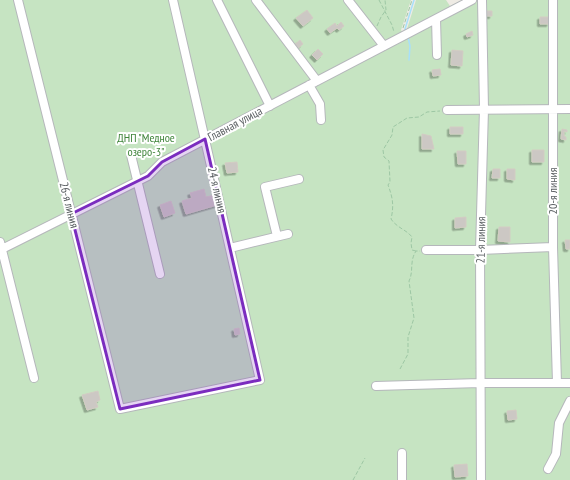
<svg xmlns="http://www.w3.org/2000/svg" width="570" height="480" font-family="'PT Sans Narrow',sans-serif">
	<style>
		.green { fill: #c6e4c2 }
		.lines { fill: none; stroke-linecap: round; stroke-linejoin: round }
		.stream { stroke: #a8e0fa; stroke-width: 1.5 }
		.building { fill: #ccc8c4; stroke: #d2ccc3; filter: url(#shadow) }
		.minor-casing { stroke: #b5b7bb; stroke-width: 10 }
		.path { stroke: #9dc7a4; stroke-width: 1; stroke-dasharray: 4 2; stroke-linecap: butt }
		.minor { stroke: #fff; stroke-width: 8 }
		.marked { fill: #7b2cbf; fill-opacity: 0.2; stroke: #7b2cbf; stroke-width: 3; stroke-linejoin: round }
		.labels { text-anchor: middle; stroke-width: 4; stroke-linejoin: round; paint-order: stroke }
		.street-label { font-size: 12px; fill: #5c6164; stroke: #fff }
		.park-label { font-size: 12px; fill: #40853b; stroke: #fff }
	</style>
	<defs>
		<filter id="shadow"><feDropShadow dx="-2.5" dy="2.5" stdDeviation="0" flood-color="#0004"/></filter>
	</defs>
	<rect width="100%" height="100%" fill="#eeebe4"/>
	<path class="green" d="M0 0H411L401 30 406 39 411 37 407 29 416 0H446L450 6 462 0H570V480H0Z"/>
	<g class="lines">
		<path class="stream" d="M406 32 405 29 414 0
			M408 37 410 46 409 60"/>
	</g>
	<path class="building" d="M307 10 313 18 303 26 296 18Z
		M487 11H492V16H487Z
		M540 17H550L549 24H540Z
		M341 22 344 26 339 30 337 28 330 33 327 29 335 23 337 26Z
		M472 31 473 35 467 37 466 34Z
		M300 40 303 44 297 49 294 45Z
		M318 49 323 54 317 60 312 55Z
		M452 50 463 51 462 66 451 65Z
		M440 69 441 75 433 76 432 70Z
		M450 127H463V134H450Z
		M562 129 567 130V132L564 131V136L566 137V140L561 139Z
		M422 134 431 136 434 149H422Z
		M532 150H544V162H532Z
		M457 151H466V164H458Z
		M237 162 238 172 227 173 225 163Z
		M493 169H500V178H492Z
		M507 169H515V180L507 179Z
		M204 189 206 197 215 195 217 205 186 214 182 201 192 198 190 193Z
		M171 201 175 213 164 217 160 205Z
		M466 217V227L455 228V218Z
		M499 227H510V242L498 241Z
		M565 240H570V249H566Z
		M239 328 240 334 235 335 234 329Z
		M98 391 100 400 96 402 98 407 87 410 82 395Z
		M516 410 517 419 508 420 507 411Z
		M467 464 468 476 455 477 454 465Z"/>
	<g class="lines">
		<defs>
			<path id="minor" d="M18 0 120 409 260 380 173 0
				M217 0 270 106
				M256 0 317 81
				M348 0 384 46
				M553 0V247L557 383
				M436 19 437 55
				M309 85 320 104 321 120
				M447 110 570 109
				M131 155 160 274
				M277 236 265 187 299 179
				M0 242 34 378
				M230 248 288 234
				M0 250 148 176 162 162 472 0
				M426 250H480L553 247
				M376 386 480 383H570
				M548 469 556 454 559 423 570 401
				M402 480V453
				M481 480 480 250 484 109 482 0"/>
		</defs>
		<use href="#minor" class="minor-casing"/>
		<path class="path" d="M379 0 392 25 394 32
			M377 26 381 17 386 10 385 0
			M403 28 412 0
			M416 251 412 250 411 243 412 237C407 230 397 228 391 219 394 206 393 198 388 185L390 182 389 161 384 157 383 150 392 135 393 127 407 118 419 117 427 112 440 111
			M400 369 408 354V337L414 318 409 281C414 271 409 262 416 251H420
			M353 480 365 458"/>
		<use href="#minor" class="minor"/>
	</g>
	<path class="marked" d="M205 139 260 380 120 409 71 214 148 176 162 162Z"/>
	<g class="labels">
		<g class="street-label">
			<text transform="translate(235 124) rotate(-28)" y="4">Главная улица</text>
			<text transform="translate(217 190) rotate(77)" y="4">24-я линия</text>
			<text transform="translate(553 191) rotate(-90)" y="4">20-я линия</text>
			<text transform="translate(69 205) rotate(76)" y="4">26-я линия</text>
			<text transform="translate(481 240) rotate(-89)" y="4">21-я линия</text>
		</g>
		<g class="park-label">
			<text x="146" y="142">ДНП "Медное<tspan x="146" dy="14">озеро-3"</tspan></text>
		</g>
	</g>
</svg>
